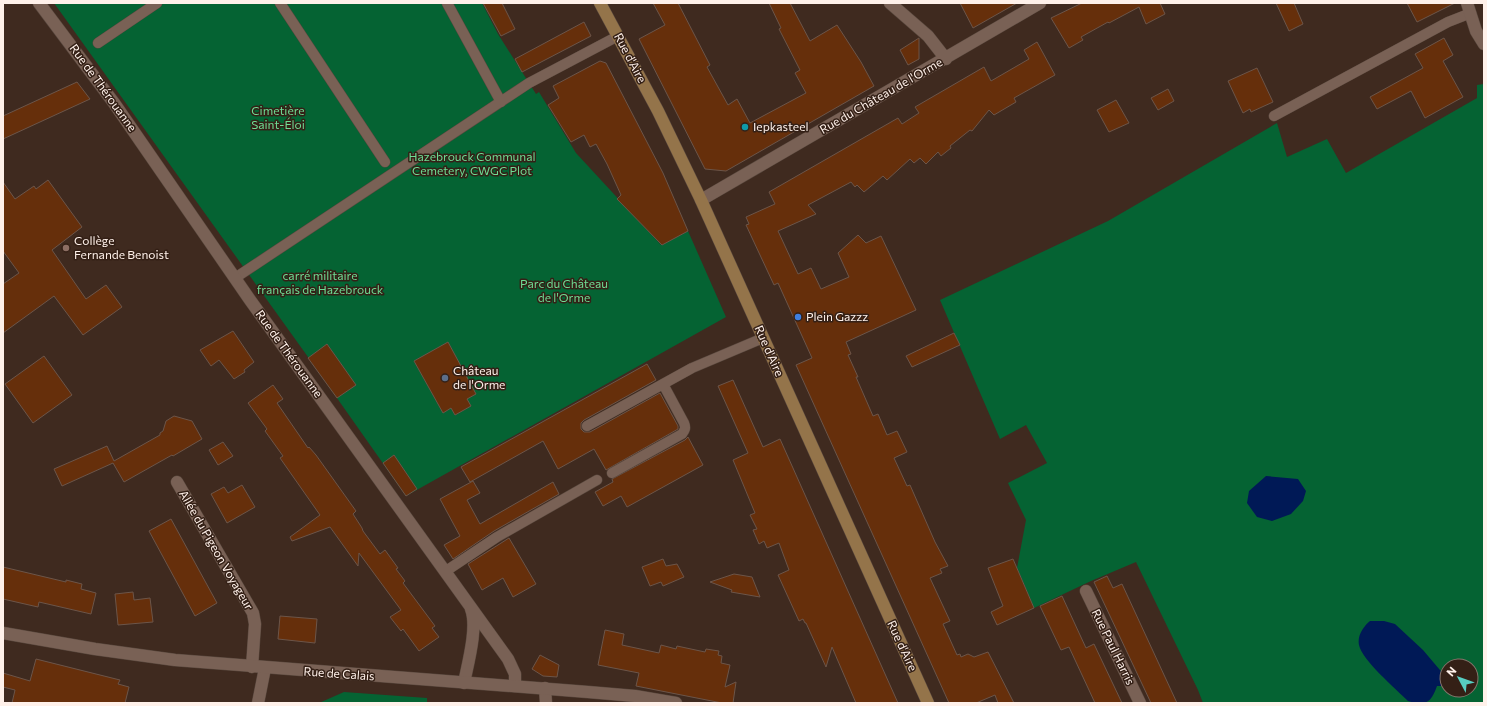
<svg xmlns="http://www.w3.org/2000/svg" width="1487" height="706" font-family="Commissioner,sans-serif">
	<style>
		.green { fill: #056333; fill-rule: evenodd }
		.water { fill: #001956 }
		.building { fill: #662f0b; stroke: #6c5549 }
		.lines { fill: none; stroke-linecap: round; stroke-linejoin: round }
		.service-casing { stroke: #59483e; stroke-width: 11 }
		.minor-casing { stroke: #59483e; stroke-width: 13 }
		.tertiary-casing { stroke: #59483e; stroke-width: 13 }
		.secondary-casing { stroke: #59483e; stroke-width: 13 }
		.service { stroke: #796155; stroke-width: 10 }
		.minor { stroke: #796155; stroke-width: 12 }
		.tertiary { stroke: #796155; stroke-width: 12 }
		.secondary { stroke: #94744a; stroke-width: 12 }
		.culture-dot { fill: #0f9aa8; stroke: #342016; stroke-width: 1.5 }
		.education-dot { fill: #8d6e63; stroke: #342016; stroke-width: 1.5 }
		.shop-dot { fill: #3f7fe0; stroke: #342016; stroke-width: 1.5 }
		.service-dot { fill: #5c6f8a; stroke: #342016; stroke-width: 1.5 }
		.labels { text-anchor: middle; stroke-width: 3; stroke-linejoin: round; paint-order: stroke }
		.street-label { font-size: 12px; fill: #fff1ea; stroke: #342016 }
		.park-label { font-size: 12px; fill: #6fdd95; stroke: #342016 }
		.poi-label { font-size: 12px; fill: #fff1ea; stroke: #342016; text-anchor: start }
	</style>
	<rect width="100%" height="100%" fill="#3f2a1f"/>
	<path class="green" d="M54 3H482L498 34 536 94 539 92 576 153 661 245 688 231 726 317 406 496 308 357Z
		M1484 84V703H1203L1198 690 1136 562 1091 581 1034 608 1017 568 1026 520 1008 483 1047 463 1026 425 1000 439 940 300 1108 221 1277 123 1287 157 1327 139 1346 173 1477 98V85ZM1447 666H1471V690H1447Z
		M344 692 427 698V703H319Z"/>
	<path class="water" d="M1266 476 1298 479 1306 491 1303 501 1291 514 1272 521 1257 517 1247 503 1249 491Z
		M1370 621H1384L1395 624 1423 650 1445 676 1443 686H1437C1431 703 1426 706 1408 701 1396 689 1362 660 1359 645 1357 635 1364 626 1370 621Z"/>
	<path class="building" d="M483 3H502L515 29 501 36Z
		M653 3H678L710 65 707 67 728 105 737 99 750 123 806 93 795 73 800 70 779 29 781 28 769 3H790L810 41 837 25 861 62 874 86 726 171 705 169 639 39 665 25Z
		M960 3H1017L973 28Z
		M1082 3H1160L1165 14 1146 24 1139 7 1109 23 1108 22 1081 37 1083 40 1069 48 1051 18Z
		M1276 3H1294L1303 24 1289 31Z
		M1407 3H1455L1417 22Z
		M584 22 591 36 522 72 515 59Z
		M919 38V59L908 65 900 50Z
		M1444 38 1453 55 1443 61 1463 97 1425 118 1411 91 1377 109 1370 97 1423 68 1415 54Z
		M1037 42 1055 75 1014 98 1016 102 994 115 989 110 972 131 970 130 950 146 951 148 941 156 938 152 926 164 920 158 914 163 910 159 887 180 883 176 864 192 857 185 855 187 851 182 808 205 816 214 778 231 798 274 811 268 821 289 849 277 838 253 858 235 866 243 881 236 916 310 846 342 851 354 848 355 858 377H856L873 416 878 414 887 435 897 431 907 452 894 458 907 486 910 485 935 542 948 566 940 569 942 573 930 578 950 621 943 624 957 655 960 654 961 657 968 654 974 657 988 652 1014 703H998L995 695 976 703H949L796 365 812 358 778 283 774 285 746 225 749 224 746 217 775 204 769 192 898 118 902 124 919 113 915 107 984 67 991 81 1029 59 1024 50Z
		M600 61 606 63 663 173 688 231 662 245 617 199 621 195 607 164 596 144 590 147 584 135 571 142 548 105 559 98 553 86Z
		M1257 68 1273 102 1251 112 1250 109 1243 113 1228 81Z
		M77 82 90 99 3 139V116Z
		M1168 89 1174 101 1158 110 1151 98Z
		M1116 100 1129 123 1109 132 1097 110Z
		M48 180 82 227 52 250 86 299 106 285 122 307 83 335 54 296 3 333V284L19 273 3 251V182L15 199 34 186 36 189Z
		M233 331 254 362 244 370 245 372 234 379 219 360 211 366 200 350Z
		M954 333 960 345 912 367 906 356Z
		M448 342 476 394 467 399 471 406 455 415 451 408 443 413 414 361Z
		M327 344 356 385 337 398 308 358Z
		M44 356 72 395 33 423 5 384Z
		M647 364 656 380 584 420 581 423V429L584 432H590L660 393 678 426V429L606 470 594 449 558 469 543 441 470 482 461 467Z
		M733 380 763 447 780 439 898 703H856L832 647 826 667 806 623H805L803 619 799 621 778 575 789 570 779 543 767 548 764 541 759 544 753 530 757 529 750 515 755 513 733 460 748 453 718 386Z
		M273 385 283 399 277 403 308 448 309 447 316 455 356 511 353 514 362 528 363 531 380 554 385 550 398 568 396 569 405 581 403 583 435 626 432 628 439 637 419 651 403 629 401 631 390 617 401 610 359 553 358 566 330 527 292 541 290 537 320 515 280 458 283 456 265 431 267 429 248 403Z
		M174 416 192 421 202 439 173 456 172 455 124 482 113 463 62 486 54 469 107 446 114 461 160 435V433L163 431 166 421Z
		M688 437 703 465 627 507 621 496 603 506 595 492 613 482 612 479 685 440Z
		M223 442 233 456 218 465 209 450Z
		M394 455 417 489 406 496 383 463Z
		M473 481 480 493 467 500 480 524 553 482 559 494 494 531 453 559 444 545 460 536 440 499Z
		M242 485 255 507 227 523 211 494 224 487 228 493Z
		M171 519 217 603 195 616 149 531Z
		M509 538 536 584 513 597 503 578 482 590 468 564Z
		M663 559 666 566 677 564 684 577 663 586 661 582 650 586 642 567Z
		M1013 559 1034 608 997 625 991 612 1003 606 988 568Z
		M3 567 66 582V580L82 584 81 589 96 593 91 614 39 602 38 607 3 599Z
		M734 574 752 577 760 597 731 592 732 590 710 582Z
		M1107 576 1113 588 1122 584 1177 703H1151L1094 582Z
		M133 592 134 600 150 598 153 622 118 625 115 594Z
		M1062 596 1086 648 1094 644 1122 703H1095L1069 647 1061 650 1040 606Z
		M280 616 317 619 315 643 278 639Z
		M605 630 624 634 622 645 659 653 661 645 676 649 677 646 705 652 706 649 719 651 718 655 722 656 721 663 730 665 725 687 736 682 733 703H722L636 686 639 673 598 665Z
		M540 655 559 665 557 677 543 676 532 669Z
		M36 659 120 680 118 684 129 687 125 703H12L15 690 3 687V673L30 681Z"/>
	<g class="lines">
		<defs>
			<path id="service" d="M280 3 385 162
				M447 3 501 102
				M98 43 157 3
				M1274 116 1448 22 1471 13
				M235 278 529 83 618 36
				M587 426 692 368 763 338
				M612 473 682 434C685 430 686 428 684 423L663 384
				M446 571 497 537 597 480"/>
			<path id="minor" d="M39 3 114 103 250 300 508 659 515 674V686
				M890 3 928 36 946 59
				M1467 3 1476 31 1484 44
				M701 200 1040 3
				M177 482 253 613 255 624 252 667
				M1086 591 1140 703
				M464 683C468 663 478 627 471 609
				M545 688 546 703
				M258 703 265 668"/>
			<path id="tertiary" d="M3 633 95 649 175 660 588 692 635 696 676 703"/>
			<path id="secondary" d="M600 3 658 111 701 200 928 703"/>
		</defs>
		<use href="#service" class="service-casing"/>
		<use href="#minor" class="minor-casing"/>
		<use href="#tertiary" class="tertiary-casing"/>
		<use href="#secondary" class="secondary-casing"/>
		<use href="#service" class="service"/>
		<use href="#minor" class="minor"/>
		<use href="#tertiary" class="tertiary"/>
		<use href="#secondary" class="secondary"/>
	</g>
	<circle class="culture-dot" cx="745" cy="127" r="4"/>
	<circle class="education-dot" cx="66" cy="248" r="4"/>
	<circle class="shop-dot" cx="798" cy="317" r="4"/>
	<circle class="service-dot" cx="445" cy="378" r="4"/>
	<g class="labels">
		<g class="street-label">
			<text transform="translate(630 58) rotate(62)" y="4">Rue d'Aire</text>
			<text transform="translate(103 88) rotate(54)" y="4">Rue de Thérouanne</text>
			<text transform="translate(881 96) rotate(-30)" y="4">Rue du Château de l'Orme</text>
			<text transform="translate(769 351) rotate(66)" y="4">Rue d'Aire</text>
			<text transform="translate(289 354) rotate(54)" y="4">Rue de Thérouanne</text>
			<text transform="translate(216 550) rotate(60)" y="4">Allée du Pigeon Voyageur</text>
			<text transform="translate(902 646) rotate(65)" y="4">Rue d'Aire</text>
			<text transform="translate(1113 647) rotate(64)" y="4">Rue Paul Harris</text>
			<text transform="translate(339 674) rotate(4)" y="4">Rue de Calais</text>
		</g>
		<g class="park-label">
			<text x="278" y="115">Cimetière<tspan x="278" dy="14">Saint-Éloi</tspan></text>
			<text x="472" y="161">Hazebrouck Communal<tspan x="472" dy="14">Cemetery, CWGC Plot</tspan></text>
			<text x="320" y="280">carré militaire<tspan x="320" dy="14">français de Hazebrouck</tspan></text>
			<text x="564" y="288">Parc du Château<tspan x="564" dy="14">de l'Orme</tspan></text>
		</g>
		<g class="poi-label">
			<text x="753" y="131">Iepkasteel</text>
			<text x="74" y="245">Collège<tspan x="74" dy="14">Fernande Benoist</tspan></text>
			<text x="806" y="321">Plein Gazzz</text>
			<text x="453" y="375">Château<tspan x="453" dy="14">de l'Orme</tspan></text>
		</g>
	</g>
	<rect width="1487" height="706" fill="none" stroke="#fff1ea" stroke-width="8"/>
	<g transform="translate(1459 678) rotate(311)"><circle r="19" fill="#342016" stroke="#85746b"/>
	<path d="M0-3L7 15L0 10L-7 15Z" fill="#57cec2"/>
	<text y="-6" font-size="11" font-weight="bold" text-anchor="middle" fill="#fff1ea">N</text>
	</g>
</svg>
